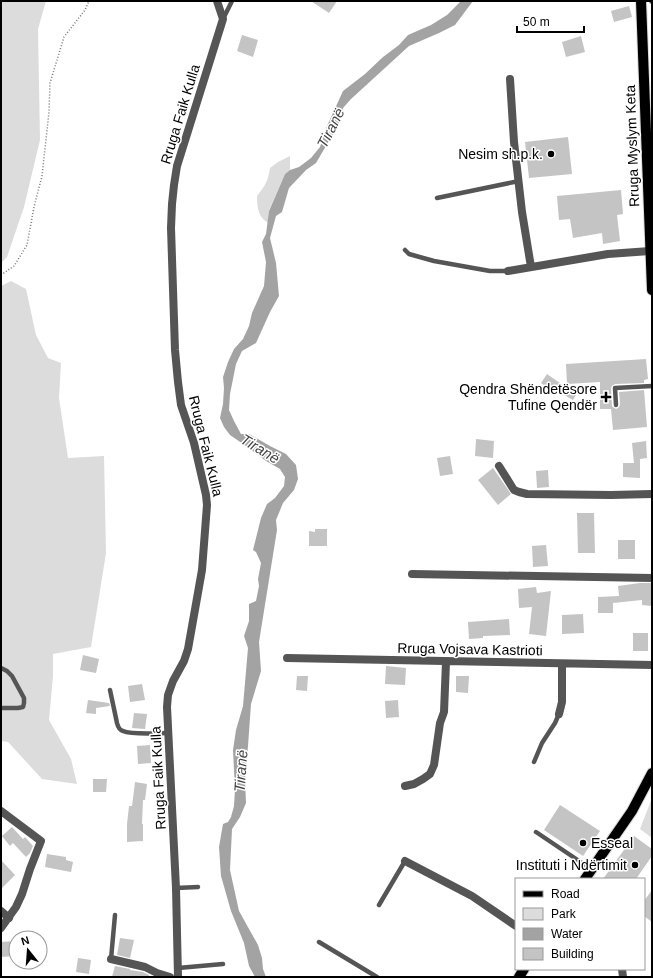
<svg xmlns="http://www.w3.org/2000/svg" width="653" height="978" font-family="Helvetica,sans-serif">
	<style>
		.green { fill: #dcdcdc }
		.water { fill: #a3a3a3 }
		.building { fill: #c4c4c4 }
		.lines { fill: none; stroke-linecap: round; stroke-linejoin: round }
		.primary-casing { stroke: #dbdbdb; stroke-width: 12 }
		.path { stroke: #777; stroke-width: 1.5; stroke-dasharray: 1 2; stroke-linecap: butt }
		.lane { stroke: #555; stroke-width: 4.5 }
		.street { stroke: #555; stroke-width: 8 }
		.primary { stroke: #000; stroke-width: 10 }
		.poi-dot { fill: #000; stroke: #fff; stroke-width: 1.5 }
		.labels { text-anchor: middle; stroke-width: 3; stroke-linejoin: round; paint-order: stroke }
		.street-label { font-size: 14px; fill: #000; stroke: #fff }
		.poi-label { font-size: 14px; fill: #000; stroke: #fff; text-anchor: end }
		.water-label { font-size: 15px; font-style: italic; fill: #444; stroke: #fff }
	</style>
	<rect width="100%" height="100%" fill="#fff"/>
	<path class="green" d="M1 1H46L38 29 40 140 24 207 7 257 1 263Z
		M290 156V170L285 174 269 210 268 223C258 217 257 207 257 196 265 186 268 181 270 168L278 162Z
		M11 281 26 289 36 335 48 358 61 363 59 398 68 458 104 456 106 553 91 647 53 654V676L49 720 71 759 77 784 42 779 8 742 1 741V286Z
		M652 798V838L640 829Z"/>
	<path class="water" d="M461 1H473L455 25 439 33 409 46 351 99 343 108 340 122 316 163 306 170 289 188 282 212 276 216 270 238 276 263 279 296 270 312 256 343 242 351 236 364 230 394 229 410 234 421 241 434H249L270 446 286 454 296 465 298 479 294 490 283 503 276 520 277 530 259 642 261 671 251 704 248 746 245 779 246 803 240 817 232 829 230 870 239 911 258 945 262 958 263 969 266 977H255L249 966 244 943 231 911 221 876 219 847 223 824 228 822 231 817 234 806 235 789 233 750 236 730 243 706 248 648 244 636 249 621V604L256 601 259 586 258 579 261 563 256 552 253 550 261 518 267 504 275 498 284 486 285 477 280 469 266 461 246 446 230 435 224 427 220 418 223 404 224 388 223 377 228 362 234 349 243 339 249 326 252 313 264 286 266 262 262 242 266 234 269 211 285 174 290 170 299 167 311 158 320 147 327 126 343 91 365 74 383 57 399 45 408 35 431 25 447 15Z"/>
	<path class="building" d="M311 1H337L329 13Z
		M629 6 632 17 614 22 611 11Z
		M242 35 258 40 253 57 237 51Z
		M581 36 585 52 566 57 562 42Z
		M568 137 572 174 529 178 525 142Z
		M621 190 623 214 617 215 620 241 603 244 602 233 573 238 570 219 559 220 557 196Z
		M646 359 648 379 644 380V383L615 384 612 386 611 388 612 406 613 407 616 409 618 408 620 405 619 392 644 390 647 427 613 430 611 409H600V382L567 384 566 364Z
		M547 374 567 388V387L577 393 573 400 555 390 554 392 541 383Z
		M476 439 494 441 493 458 475 456Z
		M646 441 647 458 640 459V478L623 477V463H634L632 443Z
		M450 456 453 474 440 476 437 458Z
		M493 468 511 494 498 505 478 480Z
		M548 470 549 487 537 488 536 471Z
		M577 513H594L595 553H578Z
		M315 529H327V546H309V531L315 532Z
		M618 540H635V559H618Z
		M546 545 548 566 533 567 532 546Z
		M640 583H652V606L642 605V600L613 603V613H598V597L619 596 618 586Z
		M536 587 537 593 551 591 546 636 529 634 532 607 519 608 518 589Z
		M583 614 584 633 562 634V615Z
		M509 619 510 635 483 636V638L469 639 468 622Z
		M633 633H648V651H633Z
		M83 655 99 659 96 673 80 670Z
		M386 666 406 668 405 685 385 684Z
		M297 676H308L307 691 296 690Z
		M456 676H469L468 693 456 692Z
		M142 684 145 700 130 702 128 686Z
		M88 700 109 703 110 706 96 708V714L86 713Z
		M398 700 399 717 386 718 385 701Z
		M134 713 147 714 145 729 132 728Z
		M150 745 151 763 138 764 137 746Z
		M93 779H107L106 792H93Z
		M135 782 147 784 145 800H143L142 824H143V841L127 842V824L129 806H132Z
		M560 805 600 831 583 856 544 830Z
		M12 827 23 839 25 837 33 846 30 853 26 857 13 843 10 846 2 836Z
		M634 836 652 849V856L636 879H603Z
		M47 854 66 857V860L73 862 71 872 45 867Z
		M1 860 15 875 1 889Z
		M652 890V922L644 916V901Z
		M120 938 134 940 130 958 117 955Z
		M16 941V956L1 957V942Z
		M78 958 91 960 89 974 76 972Z
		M115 966 130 969V970L143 972 149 975V977H112Z"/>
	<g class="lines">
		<defs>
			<path id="primary" d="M641 1 652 290
				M585 879 632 811 652 773
				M519 977 524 969"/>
		</defs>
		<use href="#primary" class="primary-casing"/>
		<path class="path" d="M1 275 14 266 27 245 34 207 42 176 49 112 50 83 64 37 85 10 89 1"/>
		<path class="lane" d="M651 1 652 2
			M223 19 232 1
			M437 198 519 181
			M405 250 409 254 434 261 490 271H508
			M616 405 615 388 652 386
			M1 668 7 671 12 676 24 698V703L23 707 18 708H1
			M110 690 117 723C118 727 119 730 123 731 132 735 158 733 169 733
			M534 762 542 743 555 723 559 714
			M536 832 591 869
			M176 888 198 887
			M379 905 405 861
			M319 942 377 977
			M111 959 115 915
			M178 968 223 964"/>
		<path class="street" d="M510 79 514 142 522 212 531 267
			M508 271 608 254 650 251
			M499 466 514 490 519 492 527 494 611 495 652 494
			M412 574 652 578
			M287 658 652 665
			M559 714 562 702V664
			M405 786 414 784 423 779 430 774 434 765 440 723 444 712 446 662
			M1 811 41 841 30 869 22 894 16 907 1 928
			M405 861 472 896 516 926
			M1 911 9 918
			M111 959 145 967 157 973 170 977
			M622 969 623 977
			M178 977 176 888 167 707 168 695 173 681 184 661 188 649 202 570 207 505 206 495 194 443 181 405 178 382 175 350 171 228 172 204 174 185 177 166 223 19 217 1"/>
		<use href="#primary" class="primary"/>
	</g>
	<g class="poi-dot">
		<circle cx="551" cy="154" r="4"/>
		<path d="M604 391h4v4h4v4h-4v4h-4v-4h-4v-4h4z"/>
		<circle cx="583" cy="843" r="4"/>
		<circle cx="635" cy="865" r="4"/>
	</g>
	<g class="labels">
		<g class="street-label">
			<text transform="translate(180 114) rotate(-73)" y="5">Rruga Faik Kulla</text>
			<text transform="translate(632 146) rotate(-92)" y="5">Rruga Myslym Keta</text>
			<text transform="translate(206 446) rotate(76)" y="5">Rruga Faik Kulla</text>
			<text transform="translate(470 649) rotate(1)" y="5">Rruga Vojsava Kastrioti</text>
			<text transform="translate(158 778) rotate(-93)" y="5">Rruga Faik Kulla</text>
		</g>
		<g class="poi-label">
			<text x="543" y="159">Nesim sh.p.k.</text>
			<text x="597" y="394">Qendra Shëndetësore<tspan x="597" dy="16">Tufine Qendër</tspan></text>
			<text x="591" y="848" text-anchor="start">Esseal</text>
			<text x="627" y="870">Instituti i Ndërtimit</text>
		</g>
		<g class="water-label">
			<text transform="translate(331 128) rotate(-63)" y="5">Tiranë</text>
			<text transform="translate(260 449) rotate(31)" y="5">Tiranë</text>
			<text transform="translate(241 771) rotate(-86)" y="5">Tiranë</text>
		</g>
	</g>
	<rect width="653" height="978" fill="none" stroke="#000000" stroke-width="4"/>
	<rect x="515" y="878" width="130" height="92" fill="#ffffff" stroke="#999999"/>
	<rect x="523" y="891" width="20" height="6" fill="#000000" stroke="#999999"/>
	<text x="551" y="898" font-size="12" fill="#000000">Road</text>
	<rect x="523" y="908" width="20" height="12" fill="#dcdcdc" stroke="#999999"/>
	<text x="551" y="918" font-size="12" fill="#000000">Park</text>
	<rect x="523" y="928" width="20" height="12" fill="#a3a3a3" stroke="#999999"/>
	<text x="551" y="938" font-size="12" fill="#000000">Water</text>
	<rect x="523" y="948" width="20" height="12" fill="#c4c4c4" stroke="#999999"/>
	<text x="551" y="958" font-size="12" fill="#000000">Building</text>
	<g transform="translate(28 950) rotate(343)"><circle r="19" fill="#ffffff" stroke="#999999"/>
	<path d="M0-3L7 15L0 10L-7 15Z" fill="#000000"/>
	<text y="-6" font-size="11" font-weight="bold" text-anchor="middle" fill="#000000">N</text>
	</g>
	<path d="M517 26v6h67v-6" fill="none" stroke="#000000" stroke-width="2"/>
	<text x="523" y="26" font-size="12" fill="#000000" stroke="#ffffff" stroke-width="3" paint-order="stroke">50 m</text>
</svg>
